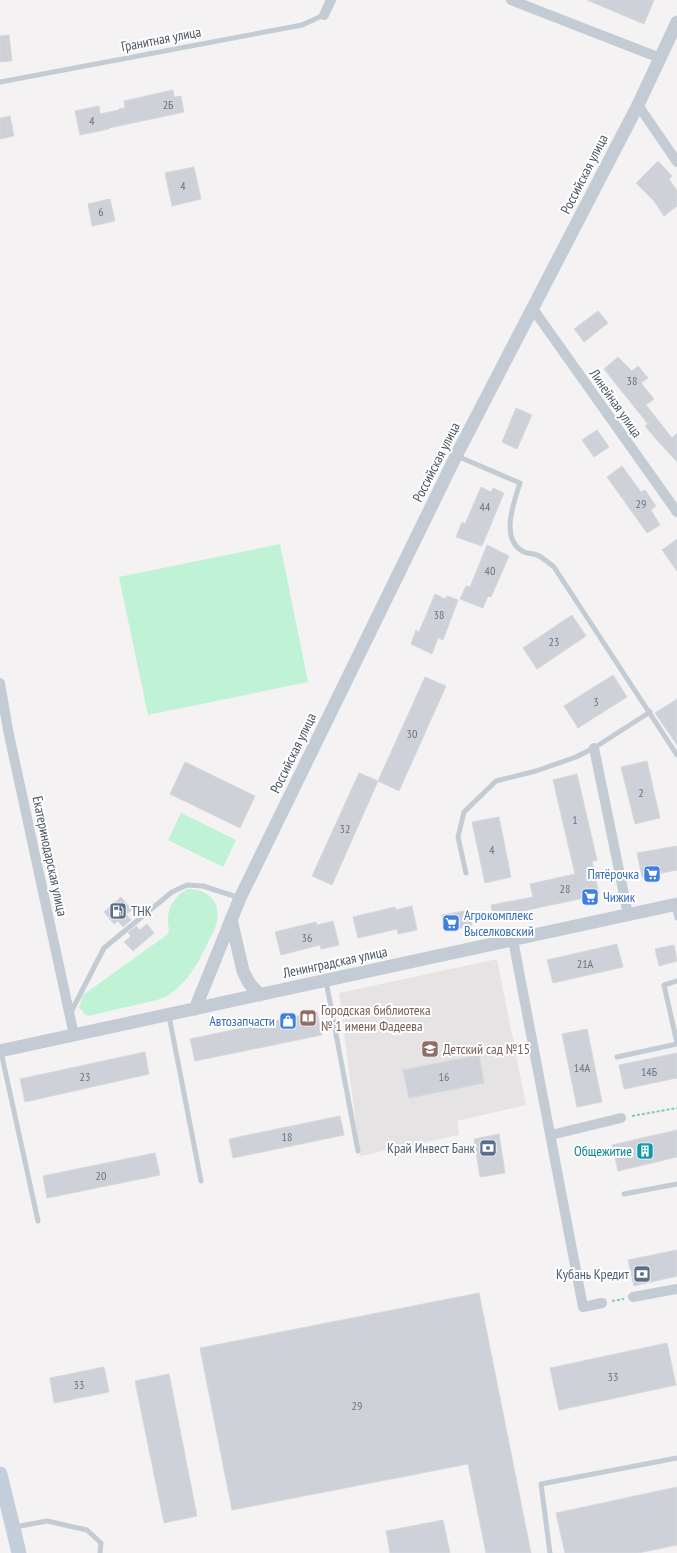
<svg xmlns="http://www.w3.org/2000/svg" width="677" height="1553" font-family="'PT Sans Narrow',sans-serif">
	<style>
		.education { fill: #e5e3e4 }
		.green { fill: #c0f2d5 }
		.building { fill: #ced1d7; stroke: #d6d8de }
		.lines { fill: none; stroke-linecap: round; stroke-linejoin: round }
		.path { stroke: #76d3a8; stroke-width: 2; stroke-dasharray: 3 2; stroke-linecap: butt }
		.service { stroke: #c3ccd4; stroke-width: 5 }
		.minor { stroke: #c3ccd4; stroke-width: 10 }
		.tertiary { stroke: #c3ccd4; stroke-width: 13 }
		.secondary { stroke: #c4cfdb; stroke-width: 15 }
		.labels { text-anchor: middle; stroke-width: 4; stroke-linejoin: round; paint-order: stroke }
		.number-label { font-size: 12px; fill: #6a747e }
		.street-label { font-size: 14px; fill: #495561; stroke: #fff }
		.shop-label { font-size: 14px; fill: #366cbe; stroke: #fff; text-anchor: end }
		.service-label { font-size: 14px; fill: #4e5e75; stroke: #fff; text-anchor: end }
		.education-label { font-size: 14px; fill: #785e54; stroke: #fff; text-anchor: start }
		.culture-label { font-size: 14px; fill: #0d838f; stroke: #fff; text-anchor: end }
	</style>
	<rect width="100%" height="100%" fill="#f4f2f2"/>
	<path class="education" d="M497 959 526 1105 457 1121 459 1135 360 1156 339 993Z"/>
	<path class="green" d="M280 544 308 682 148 715 119 577Z
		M181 813 236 840 223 867 168 840Z
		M187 889C206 889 221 900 217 921 216 927 212 934 209 940 200 960 188 982 170 994 161 1000 149 1002 139 1004 122 1008 105 1012 88 1016L84 1013 79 1007 83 995 168 934C170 929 168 926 168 921 167 908 176 895 187 889Z"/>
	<path class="building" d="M587 0H654L644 24Z
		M9 35 12 61 0 62V36Z
		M173 90 174 97 181 96 184 112 109 128V129L80 135 75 111 99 106 100 114 119 110V109L125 108 124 101Z
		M10 116 14 136 0 139V118Z
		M658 161 672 176 669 179 677 191V206L664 216 654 201 636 183Z
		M194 167 201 199 172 206 165 173Z
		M110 199 115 221 92 226 88 204Z
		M598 311 608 323 584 342 574 329Z
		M618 357 632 371 638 366 648 378 641 383 654 399 646 405 672 438 677 433V462L656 439 645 426 648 424 604 369Z
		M516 408 532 415 517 449 502 442Z
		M597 430 609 447 594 457 582 440Z
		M622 466 641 492 645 490 656 506 651 510 660 525 647 533 607 477Z
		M481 487 491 492 493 488 504 493 482 546 456 537 462 522 465 524Z
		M677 539V571L662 550Z
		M487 545 509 556 491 597 488 596 483 608 460 599 466 586 470 587Z
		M435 594 445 599 447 596 458 600 443 640 438 638 432 654 411 644 416 630 419 632Z
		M572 615 586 636 537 669 523 648Z
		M613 675 627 697 578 728 564 706Z
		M425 677 446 686 399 791 378 781Z
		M677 699V745L655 713Z
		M647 761 660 818 635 824 621 767Z
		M185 762 255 796 240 828 170 794Z
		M359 773 378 781 332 885 312 876Z
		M577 774 597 860 592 861 599 895 527 910 528 916 495 922 491 905 533 897 530 884 575 874 553 780Z
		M499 817 511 877 485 883 472 822Z
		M677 846V870L642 877 637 853Z
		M121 897 132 910 126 914 131 920 123 927 118 921 114 924 104 912Z
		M412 906 417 930 398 934 397 929 358 938 353 917 395 907 396 910Z
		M469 910 472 926 445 931 442 915Z
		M333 921 339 945 321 949 320 945 281 955 275 932 316 922 317 925Z
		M147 924 154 933 133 951 124 942 131 936 128 933 136 926 140 930Z
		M617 944 623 967 553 983 547 960Z
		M674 945 677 961 659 966 655 949Z
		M317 1012 322 1035 195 1061 190 1039Z
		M587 1029 602 1102 577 1107 562 1034Z
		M145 1052 149 1074 25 1102 20 1079Z
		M677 1053V1078L624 1089 619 1065Z
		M479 1055 484 1083 409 1098 403 1070Z
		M340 1116 344 1135 233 1158 229 1139Z
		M677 1130V1157L618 1171 612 1145Z
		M499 1134 505 1173 480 1177 474 1139Z
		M155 1153 160 1175 47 1198 43 1176Z
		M677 1250V1276L634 1286 628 1260Z
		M479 1293 531 1553H486L468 1464 232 1510 200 1348Z
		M667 1343 676 1385 559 1410 550 1368Z
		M104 1367 109 1392 54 1403 50 1378Z
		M169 1374 197 1516 164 1523 135 1381Z
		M677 1487V1545L638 1553H565L556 1513Z
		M443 1520 450 1553H390L386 1531Z"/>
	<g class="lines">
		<path class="path" d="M632 1116 677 1108
			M612 1301 624 1299"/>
		<path class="service" d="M0 82 302 25 324 15
			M457 456 520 483C514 502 500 538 522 551 527 554 534 553 539 556 545 559 550 564 554 567L677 755
			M466 873 458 837 464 812 496 781 536 771 576 757 594 748 650 712
			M674 906 677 918
			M326 981 358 1151
			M677 981 664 985 677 1043
			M71 1012 104 948 172 892 187 885 203 886 240 898
			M169 1016 201 1181
			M1 1052 38 1221
			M617 1057 677 1044
			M624 1194 677 1184
			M15 1527 47 1521 87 1530 101 1543 100 1553
			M550 1553 541 1484 677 1458"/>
		<path class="minor" d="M511 0 660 58
			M324 15 331 0
			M638 105 677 162
			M533 309 677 512
			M0 683 8 730 74 1035
			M594 748 628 914
			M513 940 583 1307 602 1303
			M551 1135 621 1118
			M633 1297 677 1289"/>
		<path class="tertiary" d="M231 919 243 971 249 983 260 995
			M195 1009 240 898 456 456 638 105 677 22
			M0 1051 677 904"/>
		<path class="secondary" d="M0 1474 19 1553"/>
	</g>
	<defs>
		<symbol id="supermarket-square" viewBox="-11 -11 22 22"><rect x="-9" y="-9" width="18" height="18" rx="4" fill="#3f7fe0" stroke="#fff"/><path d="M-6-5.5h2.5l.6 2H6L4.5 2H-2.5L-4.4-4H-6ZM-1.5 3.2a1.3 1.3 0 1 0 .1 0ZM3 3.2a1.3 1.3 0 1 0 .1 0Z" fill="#fff"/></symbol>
		<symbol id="fuel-square" viewBox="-11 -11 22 22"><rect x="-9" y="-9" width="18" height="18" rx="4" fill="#5c6f8a" stroke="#fff"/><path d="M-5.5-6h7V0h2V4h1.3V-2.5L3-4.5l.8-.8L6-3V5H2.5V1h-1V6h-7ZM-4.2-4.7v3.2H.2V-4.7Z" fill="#fff"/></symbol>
		<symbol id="library-square" viewBox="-11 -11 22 22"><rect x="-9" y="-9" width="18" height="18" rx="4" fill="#8d6e63" stroke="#fff"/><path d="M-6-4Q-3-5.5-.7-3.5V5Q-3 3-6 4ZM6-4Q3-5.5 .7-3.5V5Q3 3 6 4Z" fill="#fff"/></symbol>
		<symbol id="shop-square" viewBox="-11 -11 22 22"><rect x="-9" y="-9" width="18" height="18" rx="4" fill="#3f7fe0" stroke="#fff"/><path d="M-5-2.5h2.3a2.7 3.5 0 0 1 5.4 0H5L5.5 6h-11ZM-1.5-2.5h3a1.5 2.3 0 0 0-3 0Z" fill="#fff"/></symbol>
		<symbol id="school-square" viewBox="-11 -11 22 22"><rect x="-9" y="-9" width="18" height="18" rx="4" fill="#8d6e63" stroke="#fff"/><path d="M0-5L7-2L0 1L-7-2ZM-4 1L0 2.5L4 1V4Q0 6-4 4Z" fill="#fff"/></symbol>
		<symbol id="bank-square" viewBox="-11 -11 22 22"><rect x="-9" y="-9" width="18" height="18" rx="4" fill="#5c6f8a" stroke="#fff"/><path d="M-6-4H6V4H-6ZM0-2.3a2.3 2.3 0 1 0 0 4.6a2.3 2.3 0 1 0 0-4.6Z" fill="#fff"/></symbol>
		<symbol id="building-square" viewBox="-11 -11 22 22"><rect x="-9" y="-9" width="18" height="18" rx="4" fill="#0f9aa8" stroke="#fff"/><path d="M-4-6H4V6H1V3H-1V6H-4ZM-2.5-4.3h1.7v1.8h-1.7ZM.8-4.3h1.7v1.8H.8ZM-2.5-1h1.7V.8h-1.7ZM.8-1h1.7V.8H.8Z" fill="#fff"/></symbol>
	</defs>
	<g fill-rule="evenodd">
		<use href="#supermarket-square" x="642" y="864" width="20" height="20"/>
		<use href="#supermarket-square" x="580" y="887" width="20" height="20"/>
		<use href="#fuel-square" x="108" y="901" width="20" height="20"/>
		<use href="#supermarket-square" x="441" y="913" width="20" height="20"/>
		<use href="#library-square" x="298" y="1008" width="20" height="20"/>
		<use href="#shop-square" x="278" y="1011" width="20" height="20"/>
		<use href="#school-square" x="420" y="1039" width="20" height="20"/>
		<use href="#bank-square" x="478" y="1138" width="20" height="20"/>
		<use href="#building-square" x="635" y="1141" width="20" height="20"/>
		<use href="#bank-square" x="632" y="1264" width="20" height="20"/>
	</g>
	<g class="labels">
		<g class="number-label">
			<text x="168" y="109">2Б</text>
			<text x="92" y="125">4</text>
			<text x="183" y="190">4</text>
			<text x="101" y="216">6</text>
			<text x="632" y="385">38</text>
			<text x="641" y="508">29</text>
			<text x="485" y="511">44</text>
			<text x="490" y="575">40</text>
			<text x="439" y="619">38</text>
			<text x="554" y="646">23</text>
			<text x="596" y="706">3</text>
			<text x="412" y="738">30</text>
			<text x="641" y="797">2</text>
			<text x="575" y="824">1</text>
			<text x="345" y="833">32</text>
			<text x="492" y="854">4</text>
			<text x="565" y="893">28</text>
			<text x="307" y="942">36</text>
			<text x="585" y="968">21А</text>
			<text x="582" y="1072">14А</text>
			<text x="649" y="1076">14Б</text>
			<text x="85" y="1081">23</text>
			<text x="444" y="1081">16</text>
			<text x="287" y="1141">18</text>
			<text x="101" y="1180">20</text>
			<text x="613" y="1381">33</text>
			<text x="79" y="1389">33</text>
			<text x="357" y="1410">29</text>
		</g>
		<g class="street-label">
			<text transform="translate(161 39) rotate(-11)" y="5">Гранитная улица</text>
			<text transform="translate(584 174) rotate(-63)" y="5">Российская улица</text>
			<text transform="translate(616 403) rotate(55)" y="5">Линейная улица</text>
			<text transform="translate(436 462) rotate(-63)" y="5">Российская улица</text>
			<text transform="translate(293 753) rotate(-64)" y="5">Российская улица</text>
			<text transform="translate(50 856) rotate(78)" y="5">Екатеринодарская улица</text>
			<text transform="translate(335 962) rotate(-12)" y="5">Ленинградская улица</text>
		</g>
		<g class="shop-label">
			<text x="639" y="879">Пятёрочка</text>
			<text x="603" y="902" text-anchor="start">Чижик</text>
			<text x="464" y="920" text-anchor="start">Агрокомплекс<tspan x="464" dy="16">Выселковский</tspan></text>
			<text x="275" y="1026">Автозапчасти</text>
		</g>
		<g class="service-label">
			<text x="131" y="916" text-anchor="start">ТНК</text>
			<text x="475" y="1153">Край Инвест Банк</text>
			<text x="629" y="1279">Кубань Кредит</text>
		</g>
		<g class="education-label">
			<text x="321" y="1015">Городская библиотека<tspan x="321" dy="16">№ 1 имени Фадеева</tspan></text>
			<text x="443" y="1054">Детский сад №15</text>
		</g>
		<g class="culture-label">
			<text x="632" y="1156">Общежитие</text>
		</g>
	</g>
</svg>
